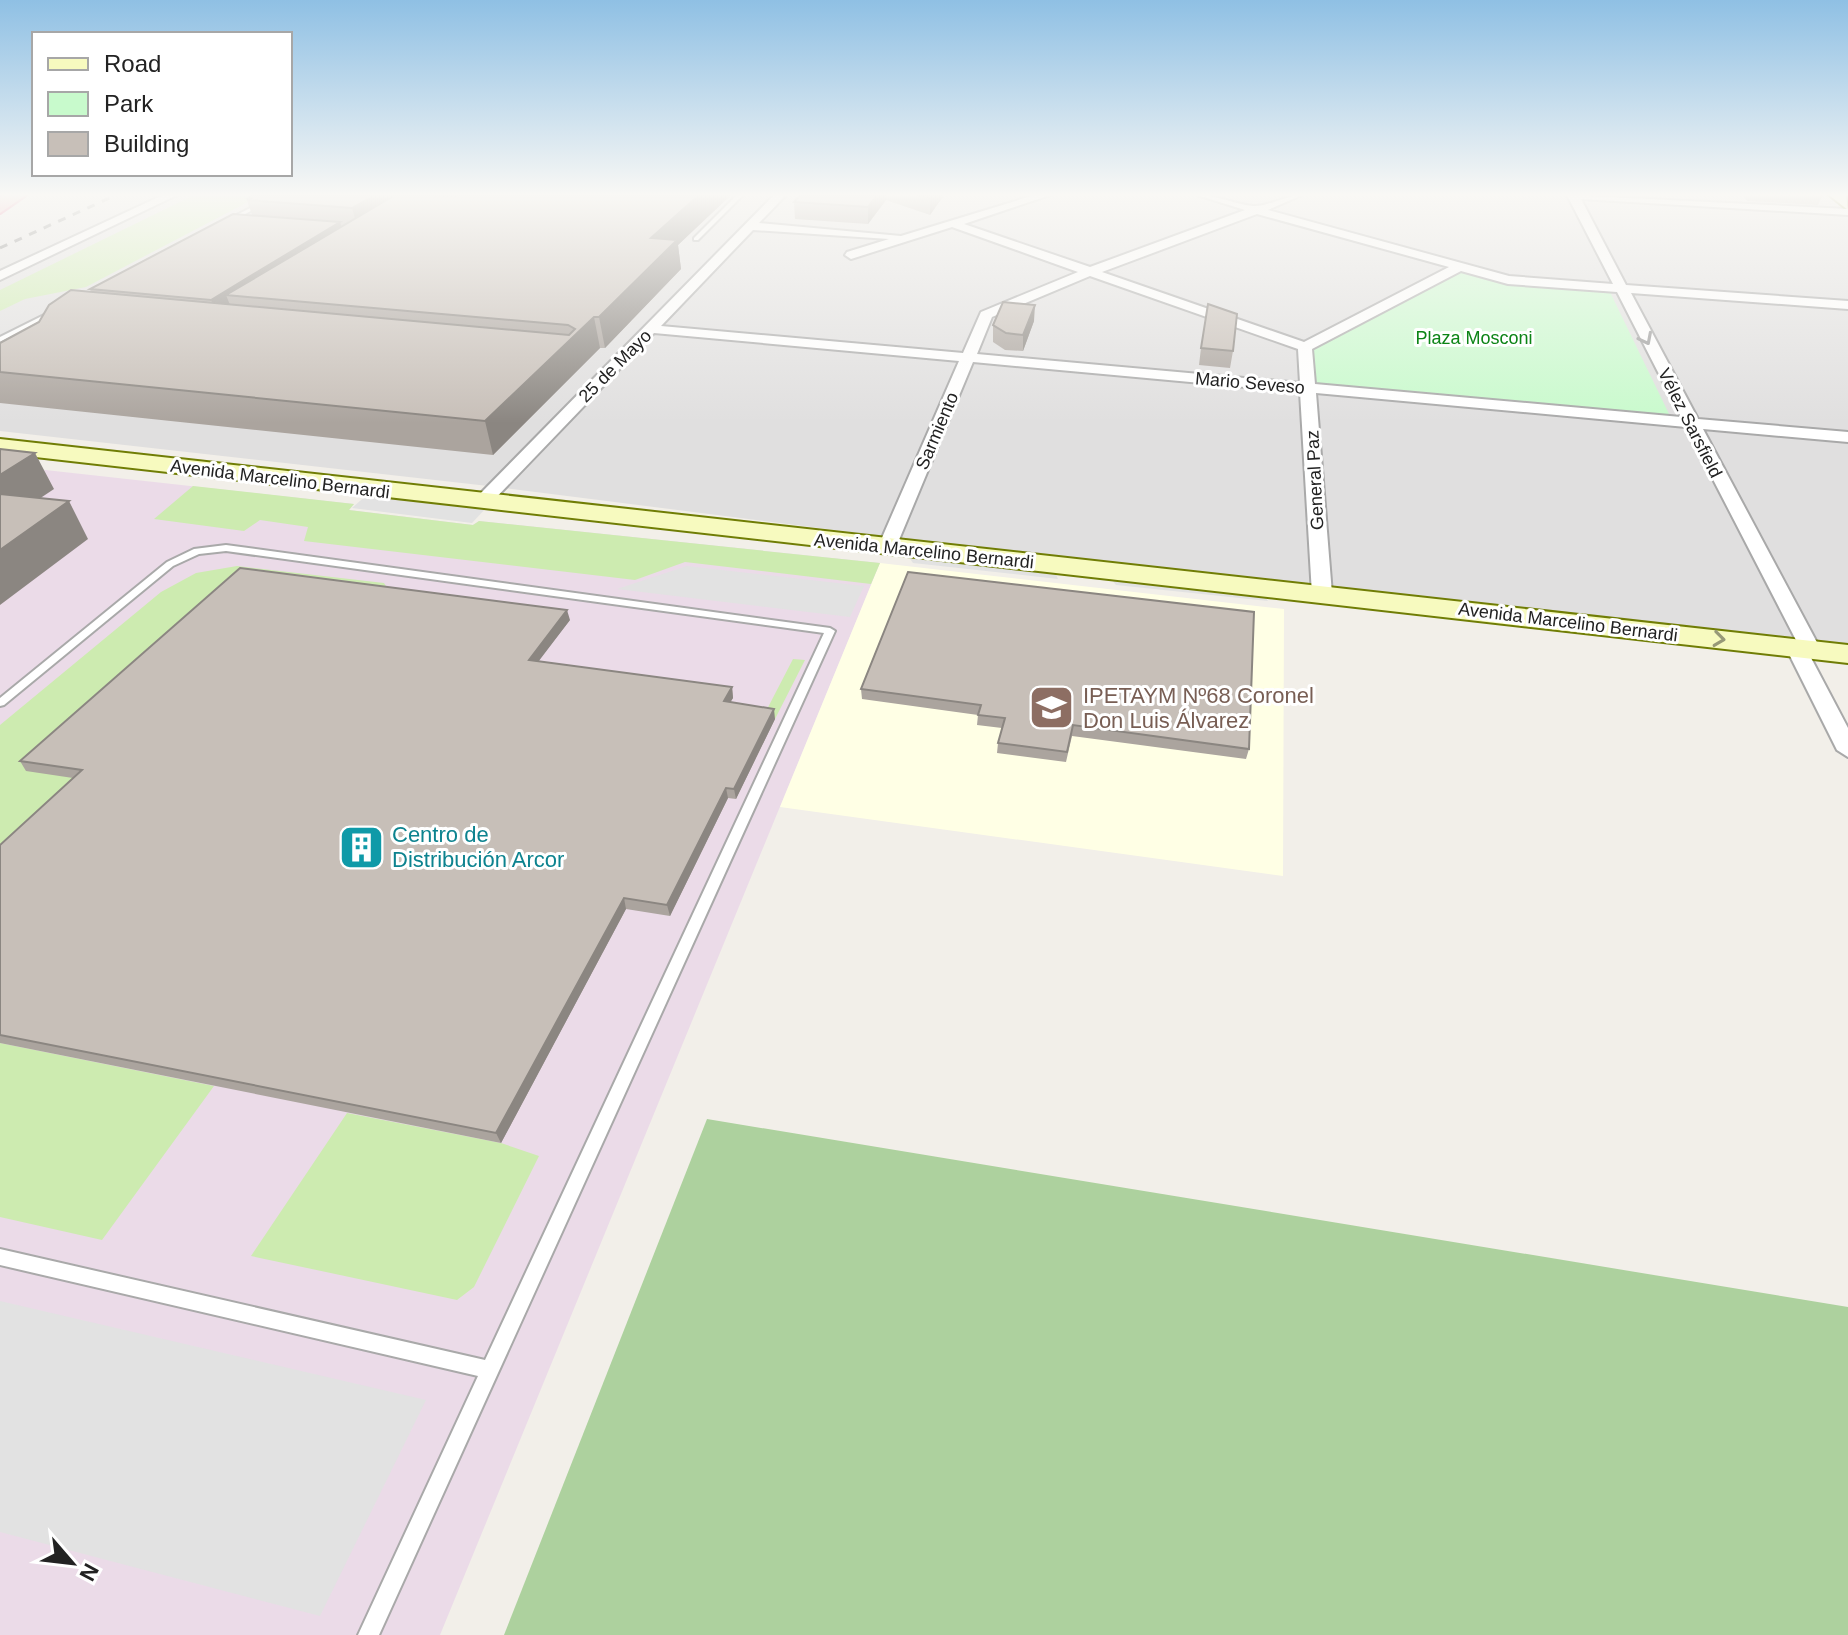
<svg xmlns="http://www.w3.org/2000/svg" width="1848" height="1635" font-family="Arial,sans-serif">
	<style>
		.residential { fill: #e0dfdf }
		.industrial { fill: #ebdbe8 }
		.education { fill: #ffffe5 }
		.grass { fill: #cdebb0 }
		.forest { fill: #add19e }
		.park { fill: #c8facc }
		.parking { fill: #e2e2e2 }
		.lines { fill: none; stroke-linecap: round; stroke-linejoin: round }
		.lane-casing { stroke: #a9a9a9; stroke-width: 4 }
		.street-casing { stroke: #a9a9a9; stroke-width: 4 }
		.secondary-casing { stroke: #707d05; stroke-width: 4 }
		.highway-casing { stroke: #dc2a67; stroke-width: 4 }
		.lane { fill: #fff; fill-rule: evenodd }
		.street { fill: #fff; fill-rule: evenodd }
		.secondary { fill: #f7fabf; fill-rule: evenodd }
		.highway { fill: #e892a2; fill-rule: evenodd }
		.rail { stroke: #707070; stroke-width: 3; stroke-dasharray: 8 8; stroke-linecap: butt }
		.wall { fill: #aba49e }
		.shaded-wall { fill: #8b8681 }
		.building { fill: #c7bfb8; stroke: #8b8681; stroke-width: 2 }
		.oneway { stroke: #9c9c9c }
		.oneway2 { stroke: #979978 }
		.labels { text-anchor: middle; stroke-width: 6; stroke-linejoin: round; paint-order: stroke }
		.far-park-label { font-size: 18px; fill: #0c8416; stroke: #fff }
		.far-street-label { font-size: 18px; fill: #222; stroke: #fff }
		.education-label { font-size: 22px; fill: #785e54; stroke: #fff; text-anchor: start }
		.culture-label { font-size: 22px; fill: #0d838f; stroke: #fff; text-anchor: start }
	</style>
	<rect width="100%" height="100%" fill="#f2efe9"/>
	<path class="residential" d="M0 195H1848V659L497 487 0 431Z"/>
	<path class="industrial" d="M0 465 354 504 349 510 473 525 479 521 880 563 440 1635H0Z"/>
	<path class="education" d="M880 563 1284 609 1283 876 780 807Z"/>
	<path class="grass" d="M194 195H261L86 287 25 299 0 311V290Z
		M193 486 354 504 349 510 473 525 479 521 880 563 871 584 685 562 635 580 304 541 308 527 260 520 244 531 154 519Z
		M237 566 384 583 389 591 88 781 0 863V725L161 592 196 573Z
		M793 659 805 660 775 719 763 717Z
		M0 1043 214 1086 102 1240 0 1217Z
		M347 1113 501 1143 539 1156 474 1287 457 1300 251 1256Z"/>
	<path class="forest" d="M707 1119 1848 1307V1635H504Z"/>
	<path class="park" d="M1464 271 1609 290 1670 416 1317 387 1311 347Z"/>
	<path class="parking" d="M369 493 487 507 472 523 352 508Z
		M906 553 1053 568 1058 579 913 563Z
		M687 566 864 586 850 617 617 589Z
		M1107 574 1261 590 1268 601 1116 585Z
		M0 1301 426 1400 320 1616 0 1532Z"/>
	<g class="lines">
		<defs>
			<path id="lane" d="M275 195H281L230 222 225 221Z
				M737 195H743L698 240H694V238Z
				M56 309 59 311 58 312 0 342V337Z
				M226 545 830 628 835 631 379 1635H358L478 1376 0 1265V1249L485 1360 824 633 226 551 199 554 173 566 4 705 0 706V698L167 562 194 549Z"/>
			<path id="street" d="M163 195H177L0 280V271Z
				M774 195H786L759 223 901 236 1035 195H1050L964 224 1090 267 1245 210 1197 195C1217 195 1234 204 1253 206 1268 207 1286 195 1302 195L1268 210 1509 276 1613 284 1567 195 1848 209V215L1581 199 1626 285 1848 301V309L1631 293 1698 419 1848 432V442L1703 429 1821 650 1810 656 1848 728V757L1837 750 1786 648 1797 642 1686 427 1316 393 1332 594 1322 600 1312 594 1300 392 973 362 896 547 887 553 878 547 959 361 654 333 488 506H476V498ZM1257 214 1449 267 1304 342 1102 272ZM952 227 1078 272 981 312 963 353 661 326 753 230 889 239 847 252 845 255 851 259ZM1461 271 1508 284 1617 292 1681 417 1315 384 1312 349ZM1090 276 1298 349 1300 383 977 354 992 317Z"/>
			<path id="secondary" d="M1829 195H1846L1848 210Z
				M0 439 1848 645V663L0 453Z"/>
			<path id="highway" d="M3 195H26L0 213V197Z"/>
		</defs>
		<use href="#lane" class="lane-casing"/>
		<use href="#street" class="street-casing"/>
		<use href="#secondary" class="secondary-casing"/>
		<use href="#highway" class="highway-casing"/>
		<use href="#lane" class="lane"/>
		<use href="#street" class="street"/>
		<use href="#secondary" class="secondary"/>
		<use href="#highway" class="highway"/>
		<path class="rail" d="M0 248 116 195"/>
	</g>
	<path class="wall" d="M253 195H731L678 245 681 269 605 348H600L493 455 0 403V343L91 292 90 289 252 215 247 200H248V198Z
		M800 195H944L930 215 886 200 868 224 795 219 794 202Z
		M1743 195H1823L1818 205 1747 201Z
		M1034 321 1023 351 1005 350 993 342V325Z
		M1201 348 1233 351 1230 368 1199 365Z
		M908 572 1249 749 1246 759 1072 736 1066 762 997 753 998 743 1002 728 977 725 978 715 862 699 861 689Z
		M570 620 538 661 732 687 733 698 730 702 775 719 736 799 728 798 670 916 626 909 501 1143 0 1043V845L73 778 26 771 20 761Z"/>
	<path class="shaded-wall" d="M375 195H416L360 236 352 208Z
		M699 195H731L678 245 681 269 605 348 599 317 651 238Z
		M877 195H886V200L868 224V207Z
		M932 195H944L930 215V198Z
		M340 222 347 244 226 295 234 315 220 324 211 300Z
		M1035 305 1034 321 1023 351V335Z
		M594 317 600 348 493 455 485 421Z
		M35 453 54 489 0 525V475Z
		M69 501 88 539 0 605V550Z
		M567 610 570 620 532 670 529 660Z
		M732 687 733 698 725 711 724 701Z
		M774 709 775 719 736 799 734 789Z
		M726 788 728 798 670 916 667 905Z
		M624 898 626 909 501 1143 496 1133Z"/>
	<path class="building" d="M253 195H375L352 208 247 200 252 198H248Z
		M395 195 458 196 460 195H699L651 238 677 240 599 317H594L485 421 0 372V343L39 322 49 305 71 290 569 335 575 329 568 325 226 295Z
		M800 195H877L868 207 794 202Z
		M918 195H932L930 198Z
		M233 214 340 222 211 300 90 289Z
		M1003 302 1035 305 1023 335 1006 333 993 325Z
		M1208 304 1237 314 1233 351 1201 348Z
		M0 449 35 453 0 475Z
		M0 494 69 501 0 550Z
		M240 568 567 610 529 660 732 687 724 701 774 709 734 789 726 788 667 905 624 898 496 1133 0 1035V845L82 770 20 761Z
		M908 572 1254 612 1249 749 1073 725 1067 752 998 743 1005 718 978 715 981 705 861 689Z"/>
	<defs><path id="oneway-chevron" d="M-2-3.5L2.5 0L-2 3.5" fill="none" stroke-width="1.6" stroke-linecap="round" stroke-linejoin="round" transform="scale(2)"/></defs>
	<use class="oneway" href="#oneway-chevron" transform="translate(1646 339) rotate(63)"/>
	<use class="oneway2" href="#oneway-chevron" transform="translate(1719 639) rotate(7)"/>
	<linearGradient id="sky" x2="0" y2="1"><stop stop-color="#8fc0e4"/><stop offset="0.46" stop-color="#f9f8f5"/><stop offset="1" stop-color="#f9f8f5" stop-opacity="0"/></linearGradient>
	<rect width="1848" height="423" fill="url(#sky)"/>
	<defs>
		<symbol id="school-square" viewBox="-11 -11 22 22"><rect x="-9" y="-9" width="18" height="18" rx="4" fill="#8d6e63" stroke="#fff"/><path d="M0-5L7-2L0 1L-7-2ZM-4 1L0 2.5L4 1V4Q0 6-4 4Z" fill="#fff"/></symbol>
		<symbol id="building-square" viewBox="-11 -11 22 22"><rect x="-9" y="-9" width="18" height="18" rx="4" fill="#0f9aa8" stroke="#fff"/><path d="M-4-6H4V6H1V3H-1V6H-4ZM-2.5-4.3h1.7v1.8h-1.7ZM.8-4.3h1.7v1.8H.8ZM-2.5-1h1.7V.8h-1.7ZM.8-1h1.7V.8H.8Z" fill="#fff"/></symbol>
	</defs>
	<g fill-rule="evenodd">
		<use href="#school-square" x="1026" y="682" width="51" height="51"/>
		<use href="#building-square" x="336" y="822" width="51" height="51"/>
	</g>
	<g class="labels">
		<g class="far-park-label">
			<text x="1474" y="344">Plaza Mosconi</text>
		</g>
		<g class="far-street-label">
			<text transform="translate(615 366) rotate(-45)" y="6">25 de Mayo</text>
			<text transform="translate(1250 383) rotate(5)" y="6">Mario Seveso</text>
			<text transform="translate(1690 423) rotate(63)" y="6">Vélez Sarsfield</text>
			<text transform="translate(937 431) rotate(-67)" y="6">Sarmiento</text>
			<text transform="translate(280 479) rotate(7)" y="6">Avenida Marcelino Bernardi</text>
			<text transform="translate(1315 480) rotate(-93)" y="6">General Paz</text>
			<text transform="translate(924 551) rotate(6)" y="6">Avenida Marcelino Bernardi</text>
			<text transform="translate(1568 622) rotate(7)" y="6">Avenida Marcelino Bernardi</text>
		</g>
		<g class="education-label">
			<text x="1083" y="703">IPETAYM Nº68 Coronel<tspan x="1083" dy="25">Don Luis Álvarez</tspan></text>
		</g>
		<g class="culture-label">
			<text x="392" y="842">Centro de<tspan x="392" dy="25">Distribución Arcor</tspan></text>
		</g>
	</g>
	<rect x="32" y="32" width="260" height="144" fill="#ffffff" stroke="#a7a7a7" stroke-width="2"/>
	<rect x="48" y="58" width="40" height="12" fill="#f7fabf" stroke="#a7a7a7" stroke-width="2"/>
	<text x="104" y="72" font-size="24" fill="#222222">Road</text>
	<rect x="48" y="92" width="40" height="24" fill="#c8facc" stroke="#a7a7a7" stroke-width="2"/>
	<text x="104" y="112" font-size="24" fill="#222222">Park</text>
	<rect x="48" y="132" width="40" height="24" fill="#c7bfb8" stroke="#a7a7a7" stroke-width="2"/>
	<text x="104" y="152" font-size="24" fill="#222222">Building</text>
	<g transform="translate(72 1563) rotate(118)" stroke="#ffffff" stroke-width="6" paint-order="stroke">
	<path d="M0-6L14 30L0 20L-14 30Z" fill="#222222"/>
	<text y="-12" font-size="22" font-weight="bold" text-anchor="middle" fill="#222222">N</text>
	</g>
</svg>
